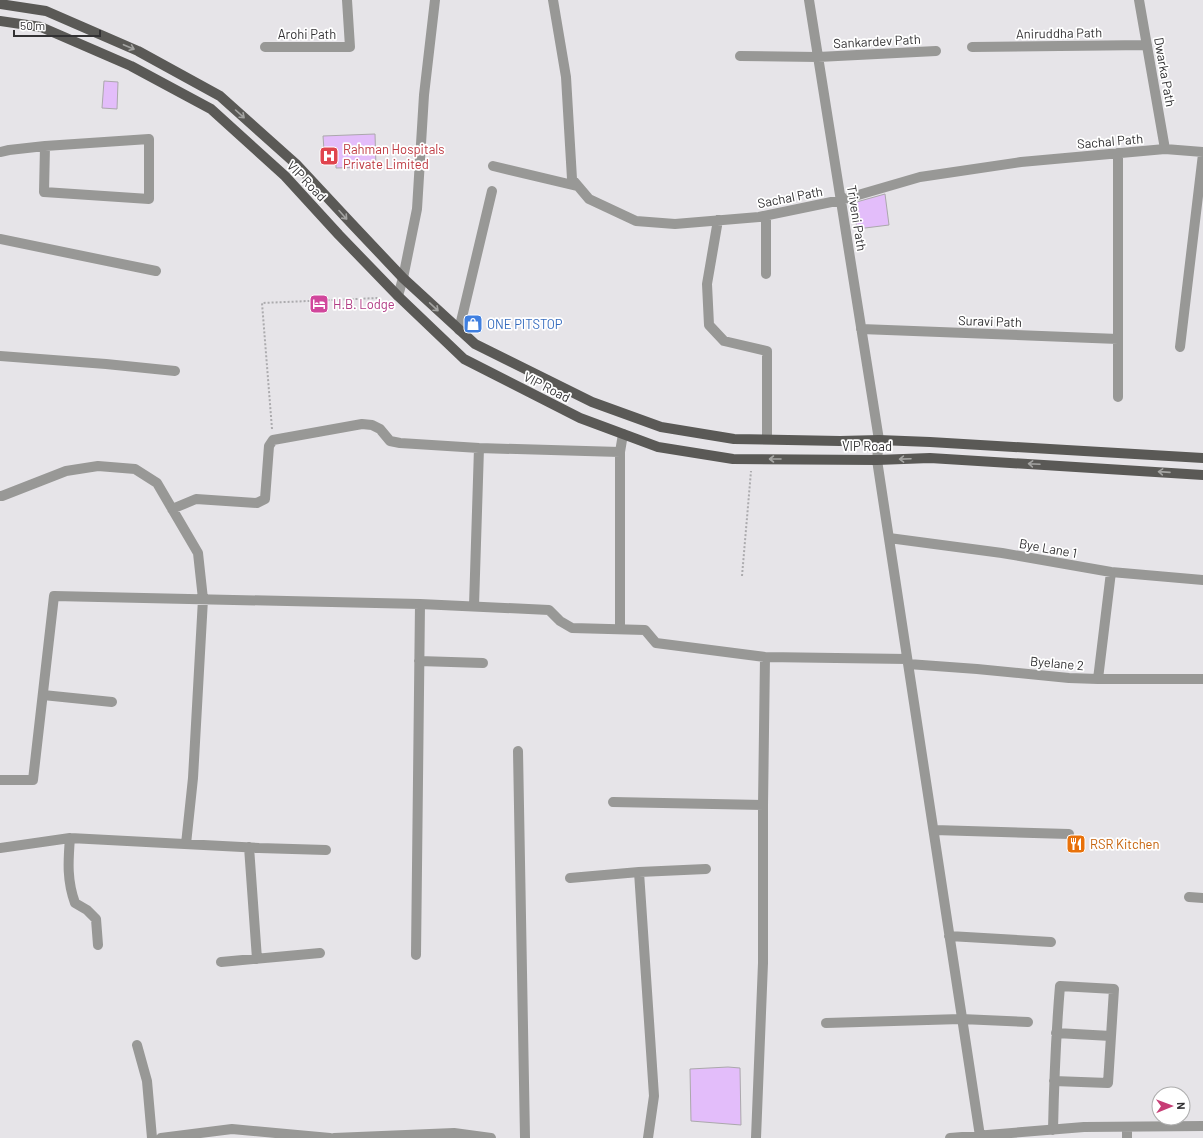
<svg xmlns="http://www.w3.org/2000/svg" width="1203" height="1138" font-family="Barlow,sans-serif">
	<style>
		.building { fill: #e3bdfa; stroke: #aba8ac }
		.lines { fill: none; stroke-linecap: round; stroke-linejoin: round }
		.path { stroke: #acabae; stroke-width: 2; stroke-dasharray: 2 2; stroke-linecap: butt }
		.minor { stroke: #989896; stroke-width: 10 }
		.major { stroke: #5a5956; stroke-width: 10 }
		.oneway { stroke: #a4a4a2 }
		.labels { text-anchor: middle; stroke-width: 3.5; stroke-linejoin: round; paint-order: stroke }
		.street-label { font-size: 13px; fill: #323133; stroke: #fff }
		.health-label { font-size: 13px; fill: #be3a42; stroke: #fff; text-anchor: start }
		.hotel-label { font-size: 13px; fill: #b23c85; stroke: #fff; text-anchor: start }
		.shop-label { font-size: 13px; fill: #366cbe; stroke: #fff; text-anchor: start }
		.food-label { font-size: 13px; fill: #c56008; stroke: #fff; text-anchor: start }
	</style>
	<rect width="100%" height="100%" fill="#e6e4e8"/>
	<path class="building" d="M104 81 118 82 117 109 102 108Z
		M375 134 376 167 336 168V159H329V150H324L323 136Z
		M885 194 889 225 857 229 853 203Z
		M728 1067 740 1068 741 1125 691 1121 690 1069Z"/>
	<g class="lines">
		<path class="path" d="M272 429 262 303 378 298
			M742 576 751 471"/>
		<path class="minor" d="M553 0 566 77 572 179 589 199 636 221 675 224 759 217 841 200 920 177 1021 162 1165 149 1203 152
			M809 0 879 440 877 460 980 1136
			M1139 0 1165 149
			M265 47H350L347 0
			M972 47 1147 45
			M740 56 818 57 936 51
			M0 152 9 150 45 146 149 139V199L44 192 45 146
			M493 166 577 186
			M718 220 707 284 709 325 724 341 767 351V439
			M0 239 156 271
			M766 274V216
			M398 296 403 278 417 209 424 95 435 0
			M861 329 1118 339
			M459 330 492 191
			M1180 347 1203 154
			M0 356 106 364 175 371
			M1118 397V153
			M0 496H2L66 471 98 466 135 469 157 483 198 553 203 599 193 778 186 844
			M172 509 196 499 257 503 265 499 269 446 273 440 362 424 372 425 380 429 390 441 400 443 479 448 620 452
			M889 538 1002 553 1111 572 1203 580
			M474 606 479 448
			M620 629V452L623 434
			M419 661 483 663
			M908 664 977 669 1069 678 1098 679H1203
			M1098 679 1111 572
			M43 695 112 702
			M518 751 525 1138
			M0 780H33L54 596 420 604 549 610 560 621 572 628 645 630 656 643 765 657 907 659
			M613 802 763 805
			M934 830 1069 834
			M70 838C68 862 67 881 75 903L87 910 96 919 98 945
			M249 847 257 959
			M0 848 70 838 259 848 326 850
			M639 872 654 1096 648 1138
			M570 878 639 872 706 869
			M1189 897 1203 898
			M949 936 1051 942
			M416 955 420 604
			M221 962 320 953
			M826 1023 961 1019 1028 1022
			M1056 1033 1111 1036
			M137 1045 147 1081 152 1138
			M1053 1130C1054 1082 1056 1034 1060 986L1114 989 1108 1083 1054 1081
			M161 1138 232 1129 330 1138
			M334 1138 454 1133 491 1138
			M756 1138 763 963V805L765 657
			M950 1138 1084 1127 1203 1126
			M1127 1138V1127"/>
		<path class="major" d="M0 4 46 11 138 51 220 96 296 164 351 223 403 278 475 344 592 402 661 427 734 439 840 441 879 440 930 442 1203 458
			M0 21 41 27 131 66 211 109 285 176 339 235 398 296 464 359 580 418 658 447 733 459 877 460 930 458 1203 475"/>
	</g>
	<defs><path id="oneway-shaft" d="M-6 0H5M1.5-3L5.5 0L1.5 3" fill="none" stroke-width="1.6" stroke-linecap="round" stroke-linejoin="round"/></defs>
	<g class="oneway">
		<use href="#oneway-shaft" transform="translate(129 47) rotate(23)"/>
		<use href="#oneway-shaft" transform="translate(240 114) rotate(42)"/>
		<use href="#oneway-shaft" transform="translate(343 215) rotate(48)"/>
		<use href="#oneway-shaft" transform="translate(434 307) rotate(43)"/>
		<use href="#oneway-shaft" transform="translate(775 459) rotate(-180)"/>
		<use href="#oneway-shaft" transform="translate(905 459) rotate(178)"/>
		<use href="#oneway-shaft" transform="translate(1034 464) rotate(-177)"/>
		<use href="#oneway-shaft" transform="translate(1164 472) rotate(-176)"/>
	</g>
	<defs>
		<symbol id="hospital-square" viewBox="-11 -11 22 22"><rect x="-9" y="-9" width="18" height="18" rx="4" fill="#e0444e" stroke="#fff"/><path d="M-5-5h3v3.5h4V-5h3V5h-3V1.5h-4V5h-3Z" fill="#fff"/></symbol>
		<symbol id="hotel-square" viewBox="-11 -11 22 22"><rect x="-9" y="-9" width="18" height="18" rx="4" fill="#d1479c" stroke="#fff"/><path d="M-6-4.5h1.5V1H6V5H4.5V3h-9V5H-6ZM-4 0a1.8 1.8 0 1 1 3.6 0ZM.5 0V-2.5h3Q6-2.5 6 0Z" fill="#fff"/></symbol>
		<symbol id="shop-square" viewBox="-11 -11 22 22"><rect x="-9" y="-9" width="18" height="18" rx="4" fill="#3f7fe0" stroke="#fff"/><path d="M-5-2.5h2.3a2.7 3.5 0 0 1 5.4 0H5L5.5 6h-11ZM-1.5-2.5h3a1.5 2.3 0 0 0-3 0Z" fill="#fff"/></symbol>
		<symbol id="restaurant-square" viewBox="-11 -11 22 22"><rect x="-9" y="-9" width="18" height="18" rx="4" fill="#e8710a" stroke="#fff"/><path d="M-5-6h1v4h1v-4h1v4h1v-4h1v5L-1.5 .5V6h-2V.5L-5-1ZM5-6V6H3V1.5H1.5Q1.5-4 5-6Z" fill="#fff"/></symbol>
	</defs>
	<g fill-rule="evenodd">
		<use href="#hospital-square" x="318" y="145" width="22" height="22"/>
		<use href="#hotel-square" x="308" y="293" width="22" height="22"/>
		<use href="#shop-square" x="462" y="313" width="22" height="22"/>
		<use href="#restaurant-square" x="1065" y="833" width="22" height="22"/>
	</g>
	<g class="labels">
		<g class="street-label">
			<text transform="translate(1059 33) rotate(-1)" y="5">Aniruddha Path</text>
			<text x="307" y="39">Arohi Path</text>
			<text transform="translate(877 41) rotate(-3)" y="5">Sankardev Path</text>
			<text transform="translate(1165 72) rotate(80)" y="5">Dwarka Path</text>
			<text transform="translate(1110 141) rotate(-5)" y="5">Sachal Path</text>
			<text transform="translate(307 181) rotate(46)" y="5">VIP Road</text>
			<text transform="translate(790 197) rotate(-11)" y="5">Sachal Path</text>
			<text transform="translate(857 218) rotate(81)" y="5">Triveni Path</text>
			<text transform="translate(990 321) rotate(2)" y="5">Suravi Path</text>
			<text transform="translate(547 387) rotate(27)" y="5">VIP Road</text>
			<text x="867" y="451">VIP Road</text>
			<text transform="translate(1048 548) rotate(10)" y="5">Bye Lane 1</text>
			<text transform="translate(1057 663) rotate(5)" y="5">Byelane 2</text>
		</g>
		<g class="health-label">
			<text x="343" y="154">Rahman Hospitals<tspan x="343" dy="15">Private Limited</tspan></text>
		</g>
		<g class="hotel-label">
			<text x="333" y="309">H.B. Lodge</text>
		</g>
		<g class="shop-label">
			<text x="487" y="329">ONE PITSTOP</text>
		</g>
		<g class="food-label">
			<text x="1090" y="849">RSR Kitchen</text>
		</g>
	</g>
	<g transform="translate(1171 1106) rotate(89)"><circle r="19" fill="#ffffff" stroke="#adadad"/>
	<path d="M0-3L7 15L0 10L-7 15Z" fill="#c73d75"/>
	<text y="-6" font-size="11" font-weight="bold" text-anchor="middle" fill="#323133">N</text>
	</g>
	<path d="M14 30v6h86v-6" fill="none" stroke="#323133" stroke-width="2"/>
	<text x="20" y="30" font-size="12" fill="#323133" stroke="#ffffff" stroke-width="3" paint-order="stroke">50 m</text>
</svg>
